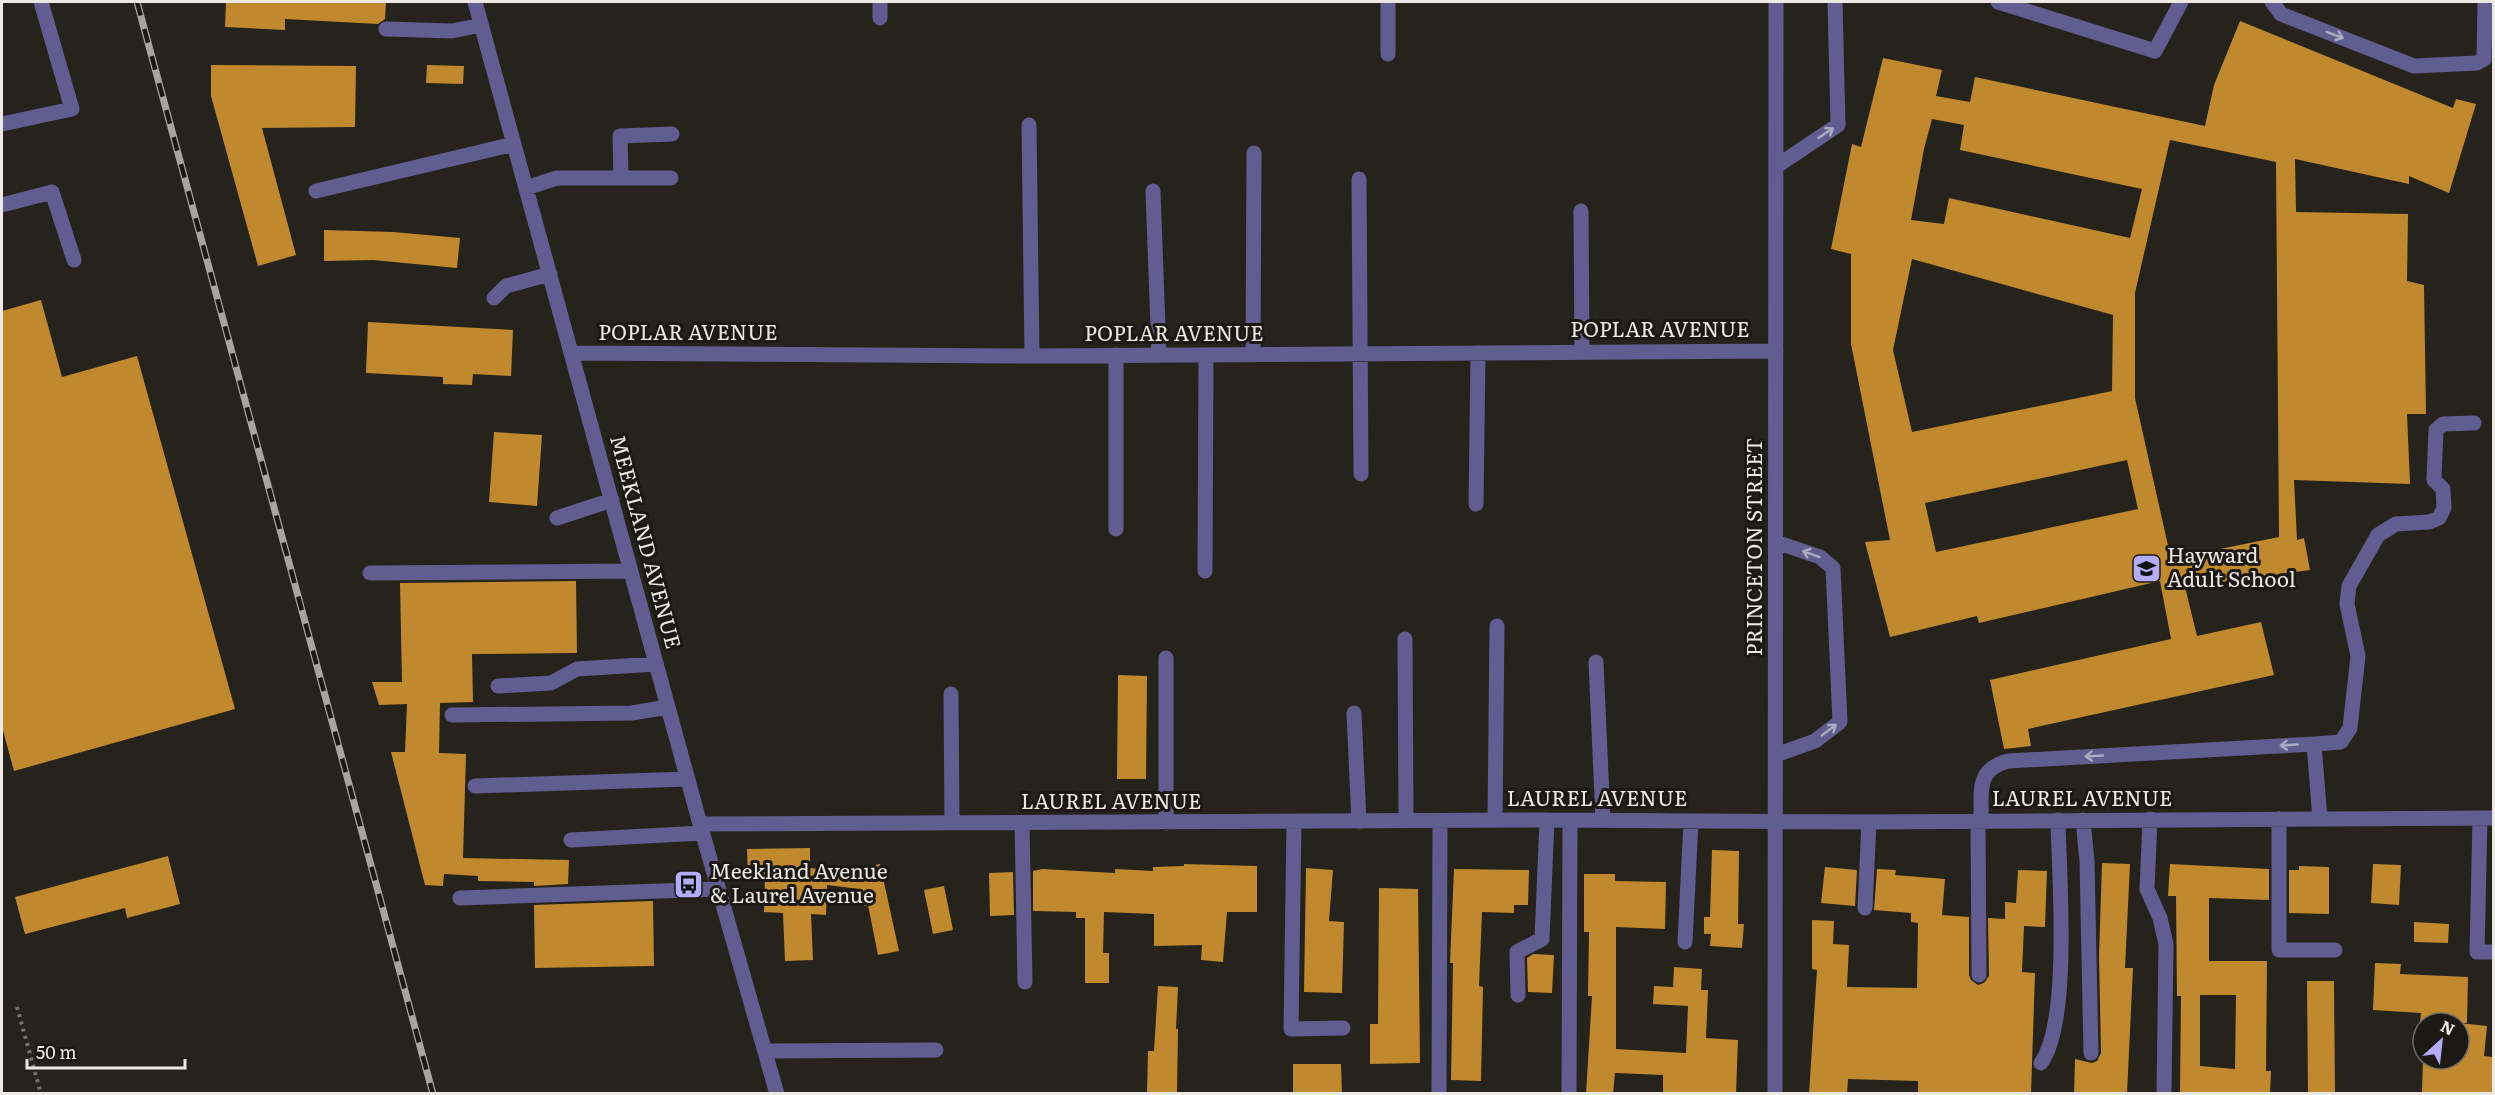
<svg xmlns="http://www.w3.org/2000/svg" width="2495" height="1095" font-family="Literata,serif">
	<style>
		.building { fill: #c0892d; fill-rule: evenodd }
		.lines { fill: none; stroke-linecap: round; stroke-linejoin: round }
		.path { stroke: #76726d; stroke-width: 4; stroke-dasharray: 3 4.5; stroke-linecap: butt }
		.minor { stroke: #625d91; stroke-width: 15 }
		.rail-casing { stroke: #a8a5a0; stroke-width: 7 }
		.rail { stroke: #1c1813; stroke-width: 4.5; stroke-dasharray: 14; stroke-linecap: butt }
		.oneway { stroke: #aeaabf }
		.labels { text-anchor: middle; stroke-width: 6; stroke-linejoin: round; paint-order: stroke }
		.street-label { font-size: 21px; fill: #ece9e5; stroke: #1c1813 }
		.poi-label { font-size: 21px; fill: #ece9e5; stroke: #1c1813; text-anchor: start }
	</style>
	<rect width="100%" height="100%" fill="#26221c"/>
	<path class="building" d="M226 2H386L385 19 378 24 285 19V30L225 27Z
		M2240 21 2453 108 2456 99 2476 104 2449 193 2409 176V184L2295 159 2296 212 2408 214 2407 281 2424 285 2426 414H2407L2410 484 2294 480 2297 540 2304 538 2310 570 2185 587 2197 636 2261 622 2274 675 2028 729 2031 746 2004 749 1990 680 2171 639 2160 581 1979 623 1977 616 1890 637 1865 542 1890 540 1851 344V254L1831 249 1852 144 1861 147 1883 58 1942 70 1936 96 1970 102 1975 77 2205 126 2214 85ZM1932 119 1964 125 1960 150 2142 189 2130 238 1949 198 1944 224 1911 220 1924 149ZM2170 140 2276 162 2279 537 2171 559 2135 398V293ZM1912 259 2113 315 2112 391 1912 432 1893 350ZM2127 460 2138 509 1936 552 1925 503Z
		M211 65 356 66 355 127 262 128 296 255 258 266 211 96Z
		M427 65 464 66 463 84 426 83Z
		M324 230 393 232 460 238 457 268 373 260 324 261Z
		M41 300 62 377 137 356 235 709 14 771 2 727V311Z
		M368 322 513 330 511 376 473 374 472 385 443 384V377L366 373Z
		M494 432 542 435 537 506 489 502Z
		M576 581 577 653 472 654 473 702 440 703 439 753 466 754 463 858 569 860 568 884 534 886V882L478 881V876L444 874 443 886 425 885 391 752H405L407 704 379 705 372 682H402L400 583Z
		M1118 675 1147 676 1146 779H1117Z
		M810 848V868L827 870V876L880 864 899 951 878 955 868 905 864 906 860 889 827 885 826 915 811 914 813 960 785 961 783 913 764 912 765 876 748 877 747 849Z
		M1712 850 1739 851 1738 924H1744L1742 948 1710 946 1711 934H1704V917H1710Z
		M168 856 180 904 127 918 125 908 25 934 15 897Z
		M2102 863 2130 864 2125 968H2133L2127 1094H2074L2075 1059 2092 1063 2097 1061 2101 1053 2099 956Z
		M1184 864 1257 866V912H1227L1223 962 1201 960 1202 945 1154 946V914L1104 912 1103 953H1109V983H1085V918H1076V912L1033 911V871L1042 869 1115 873V869L1153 871V867L1184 866Z
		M2170 864 2269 869V900L2209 898V961H2267L2266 1071H2271L2270 1094H2180L2181 996H2177L2176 896H2168ZM2200 995H2236L2235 1069 2200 1066Z
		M2373 864 2401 865 2399 905 2371 903Z
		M2299 866 2329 867V914L2289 913V870H2299Z
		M1825 867 1857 870 1855 906 1821 903Z
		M1306 868 1333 870 1329 921 1344 922 1342 993 1304 992Z
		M1454 869 1529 870 1528 905H1514V913L1482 912 1479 986 1483 987 1481 1081 1451 1080 1453 963H1450Z
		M1877 869 1896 870 1895 875 1945 879 1942 915 1969 917V975L1971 980 1978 985 1984 983 1989 976 1988 918 2005 919V902L2016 903 2018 870 2047 871 2045 927 2024 926 2022 972 2035 973 2031 1094H1918V1081L1848 1079 1847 1094H1809L1817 970 1812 969V920L1834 921 1833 944 1849 945 1847 987 1917 988 1918 923 1911 922V913L1874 910Z
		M1013 872 1014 915 990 916 989 873Z
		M1584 874H1615V881L1666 882 1665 929 1616 927V1049L1686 1053 1688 1006 1653 1004 1654 986 1673 987 1674 967 1702 969 1701 990H1708L1706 1038 1738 1040 1736 1094H1663V1075L1615 1073 1613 1094H1586L1592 996H1588L1589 932H1584Z
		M944 886 953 930 933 934 924 890Z
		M1379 888 1418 889 1420 1063 1370 1064V1024H1378Z
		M653 901 654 966 535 968 534 905Z
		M2414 922 2449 924 2448 943 2414 942Z
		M1533 954 1554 955 1552 993 1528 992 1527 958Z
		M2375 963 2401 964 2400 974 2468 977 2467 1023H2420L2421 1013 2373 1010Z
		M2307 981H2334L2335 1094H2308Z
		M1158 986 1178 987 1176 1029H1178L1177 1093 1147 1092 1148 1051H1154Z
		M2459 1023 2487 1026 2484 1056 2493 1057V1094L2422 1092 2423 1059H2459Z
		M1293 1064H1341L1342 1094H1293Z"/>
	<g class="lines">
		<path class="path" d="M17 1007 41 1094"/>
		<path class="minor" d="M475 2 700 824 777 1094
			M880 2V18
			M1998 2 2155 51 2181 2
			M2272 2 2281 14 2414 66 2477 63 2484 59 2485 2
			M386 29 452 31 481 25
			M1388 54V2
			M2 124 72 109 41 2
			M1029 125 1032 356
			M1777 166 1838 125 1835 2
			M621 178 620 136 672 134
			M1359 179 1361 474
			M526 188 557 178H671
			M316 191 514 144
			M1153 191 1159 355
			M2 205 52 192 74 260
			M1581 211 1582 352
			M494 298 506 286 550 274
			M571 353 1032 356 1776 351
			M1253 355 1254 153
			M1476 504 1478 353
			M557 518 612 500
			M1116 529V355
			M1776 542 1820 557 1833 568 1840 722 1815 741 1776 755
			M1205 571 1206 355
			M370 573 631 571
			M1405 639 1406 820
			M1166 658V823
			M1596 662 1603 820
			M498 686 551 683 577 669 656 664
			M951 694 952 823
			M1354 713 1359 822
			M452 715 632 713 668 707
			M2314 744 2341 742 2350 728 2358 656 2347 604 2349 586 2378 535 2396 524 2429 522 2439 518 2444 508 2443 489 2434 480 2436 430 2443 424 2474 423
			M475 786 688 779
			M2480 818 2477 952H2494
			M2150 819 2147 889 2160 918 2166 944 2164 1094
			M2279 819V950H2335
			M1495 820 1497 626
			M1978 820 1979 975
			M1981 820C1982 791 1975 770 2008 761L2314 744 2320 819
			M2083 820 2087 861 2091 1053
			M1294 822 1291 1029 1343 1028
			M1022 823 1025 982
			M700 824 1547 820 1869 822 2494 818
			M571 840 702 833
			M460 898 718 889
			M1865 908 1869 822
			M1685 942 1691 821
			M1518 995 1517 952 1542 939 1547 820
			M765 1051 936 1050
			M2041 1063C2071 1021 2059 875 2058 820
			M1569 1093 1570 821
			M1439 1094 1440 822
			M1775 1094 1776 2"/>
		<defs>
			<path id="rail" d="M137 2 433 1094"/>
		</defs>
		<use href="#rail" class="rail-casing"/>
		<use href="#rail" class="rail"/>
	</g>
	<defs><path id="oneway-shaft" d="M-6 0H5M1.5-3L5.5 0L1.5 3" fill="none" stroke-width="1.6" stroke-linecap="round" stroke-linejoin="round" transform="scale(1.5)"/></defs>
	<g class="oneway">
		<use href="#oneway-shaft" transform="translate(2335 35) rotate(21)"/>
		<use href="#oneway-shaft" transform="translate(1826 133) rotate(-34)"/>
		<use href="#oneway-shaft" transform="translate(1811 554) rotate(-160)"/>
		<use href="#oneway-shaft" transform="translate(1829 730) rotate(-37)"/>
		<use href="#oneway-shaft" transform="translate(2289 745) rotate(176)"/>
		<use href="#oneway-shaft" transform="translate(2094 756) rotate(177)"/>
	</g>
	<defs>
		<symbol id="school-square" viewBox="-11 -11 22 22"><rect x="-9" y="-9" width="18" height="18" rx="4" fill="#b3adf9" stroke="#1c1813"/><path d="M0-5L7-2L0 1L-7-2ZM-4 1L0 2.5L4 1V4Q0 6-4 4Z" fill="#111"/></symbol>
		<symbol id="bus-square" viewBox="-11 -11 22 22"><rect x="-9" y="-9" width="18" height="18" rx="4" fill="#b3adf9" stroke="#1c1813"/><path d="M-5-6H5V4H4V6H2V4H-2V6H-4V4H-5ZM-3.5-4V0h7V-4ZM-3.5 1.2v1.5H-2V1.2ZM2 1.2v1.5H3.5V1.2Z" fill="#111"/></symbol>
	</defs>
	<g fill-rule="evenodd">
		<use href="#school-square" x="2130" y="552" width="33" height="33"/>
		<use href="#bus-square" x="672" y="868" width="33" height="33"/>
	</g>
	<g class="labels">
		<g class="street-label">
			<text x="1660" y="337">POPLAR AVENUE</text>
			<text x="688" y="340">POPLAR AVENUE</text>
			<text x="1174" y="341">POPLAR AVENUE</text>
			<text transform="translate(645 542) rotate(75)" y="7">MEEKLAND AVENUE</text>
			<text transform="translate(1755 547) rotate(-90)" y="7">PRINCETON STREET</text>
			<text x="1597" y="806">LAUREL AVENUE</text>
			<text x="2082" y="806">LAUREL AVENUE</text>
			<text x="1111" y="809">LAUREL AVENUE</text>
		</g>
		<g class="poi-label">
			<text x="2167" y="563">Hayward<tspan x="2167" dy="24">Adult School</tspan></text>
			<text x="710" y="879">Meekland Avenue<tspan x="710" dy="24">&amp; Laurel Avenue</tspan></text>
		</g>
	</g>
	<rect width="2495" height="1095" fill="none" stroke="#ece9e5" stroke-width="6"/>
	<g transform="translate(2441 1041) rotate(27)"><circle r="28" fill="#1c1813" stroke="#6f6c67" stroke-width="1.5"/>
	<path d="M0-4.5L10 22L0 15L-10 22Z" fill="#b3adf9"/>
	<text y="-9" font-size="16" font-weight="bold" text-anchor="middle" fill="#ece9e5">N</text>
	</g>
	<path d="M27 1059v9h158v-9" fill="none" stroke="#ece9e5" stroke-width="3"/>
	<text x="36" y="1059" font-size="18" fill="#ece9e5" stroke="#1c1813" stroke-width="4.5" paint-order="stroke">50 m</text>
</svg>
